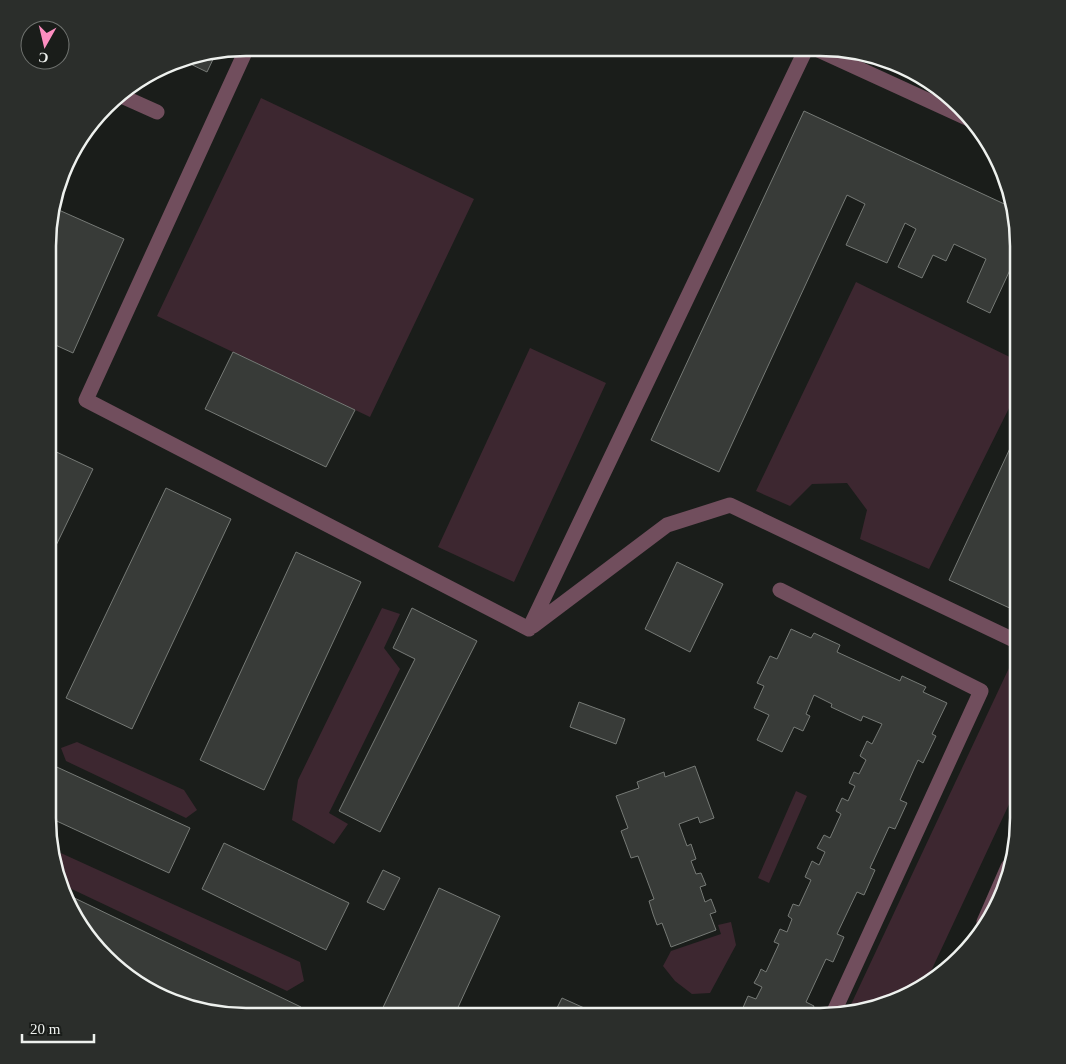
<svg xmlns="http://www.w3.org/2000/svg" width="1066" height="1064" font-family="Georgia,serif">
	<style>
		.green { fill: #3d2730 }
		.building { fill: #383b38; stroke: #767a76 }
		.lines { fill: none; stroke-linecap: round; stroke-linejoin: round }
		.minor { stroke: #714e5d; stroke-width: 15 }
		.rim { fill: none; stroke: #eef1ee; stroke-width: 2.5 }
	</style>
	<rect width="100%" height="100%" fill="#1a1d1a"/>
	<path class="green" d="M261 98 474 199 370 417 157 316Z
		M856 282 1018 361V390L929 569 860 539 867 510 847 483 812 484 790 506 756 491Z
		M530 348 606 383 514 582 438 547Z
		M382 608 400 614 384 648 400 669 329 813 348 824 334 844 292 820 298 780Z
		M1009 668 1018 673V785L925 984 884 1006 847 1013Z
		M77 742 184 790 197 810 186 818 66 761 61 748Z
		M796 791 807 796 769 883 758 878Z
		M52 849 300 962 304 981 287 991 59 883Z
		M731 922 736 945 710 993 692 994 675 981 663 966 671 951 721 934 718 925Z"/>
	<path class="building" d="M216 53 207 72 180 59 182 58Z
		M804 111 1013 208 1018 234V273L1010 270 990 313 967 302 986 259 954 244 946 261 933 255 922 278 898 267 916 229 905 223 887 263 846 245 865 204 847 195 719 472 651 440Z
		M52 207 124 239 73 353 51 343Z
		M233 352 355 410 326 467 205 409Z
		M1018 431V606L1016 611 949 580Z
		M50 449 93 469 49 560Z
		M166 488 231 519 132 729 66 698Z
		M296 552 361 582 264 790 200 760Z
		M677 562 723 584 690 652 645 629Z
		M412 608 477 641 380 832 339 811 415 659 393 648Z
		M791 629 811 638 814 633 840 645 837 652 900 681 902 676 926 687 923 692 947 703 932 734 936 736 923 763 918 760 900 800 907 803 895 829 889 827 870 868 875 870 864 895 857 892 837 934 844 937 833 962 826 959 806 1002 814 1006 810 1016H747L748 1013 742 1010 748 996 756 999 762 987 754 983 758 976 761 969 766 972 779 944 774 942 780 929 787 932 792 919 788 916 793 904 799 906 811 880 805 877 812 861 819 865 825 852 817 848 824 835 830 838 841 814 836 811 842 798 848 801 855 786 849 783 854 772 859 774 866 760 860 756 867 741 872 744 882 724 863 716 861 721 831 707 832 704 814 695 806 714 810 716 803 731 794 727 782 752 757 740 769 715 754 708 764 686 757 683 770 656 777 659Z
		M579 702 625 719 616 744 570 727Z
		M48 763 190 828 169 873 48 817Z
		M695 766 714 818 700 823 698 817 679 824 687 846 691 844 696 859 691 861 696 874 701 873 706 885 700 887 705 902 711 899 716 912 710 914 716 930 671 947 662 923 657 925 653 914 649 901 654 899 638 856 631 858 627 847 621 831 628 828 616 796 639 788 637 782 664 772 665 777Z
		M224 843 349 903 326 950 202 889Z
		M383 870 400 878 384 910 367 902Z
		M439 888 500 916 454 1016H379Z
		M64 893 301 1007 296 1016H234L169 999 152 990 88 938Z
		M562 998 602 1016H553Z"/>
	<g class="lines">
		<path class="minor" d="M247 48 86 400 529 629
			M816 49 971 120
			M119 95 157 112
			M780 590 981 691 832 1016
			M533 626 667 525 730 505 1018 642
			M529 629 806 49
			M984 922 1008 867"/>
	</g>
	<path d="M0 0H1066V1064H0ZM246 56H820A190 190 0 0 1 1010 246V818A190 190 0 0 1 820 1008H246A190 190 0 0 1 56 818V246A190 190 0 0 1 246 56Z" fill="#2b2e2b" fill-rule="evenodd"/>
	<path class="rim" d="M246 56H820A190 190 0 0 1 1010 246V818A190 190 0 0 1 820 1008H246A190 190 0 0 1 56 818V246A190 190 0 0 1 246 56Z"/>
	<g transform="translate(45 45) rotate(188)"><circle r="24" fill="#1a1d1a" stroke="#6f726f"/>
	<path d="M0-4L9 19L0 12L-9 19Z" fill="#fd8ec0"/>
	<text y="-8" font-size="14" font-weight="bold" text-anchor="middle" fill="#eef1ee">С</text>
	</g>
	<path d="M22 1034v8h72v-8" fill="none" stroke="#eef1ee" stroke-width="2.5"/>
	<text x="30" y="1034" font-size="15" fill="#eef1ee" stroke="#1a1d1a" stroke-width="4" paint-order="stroke">20 m</text>
</svg>
